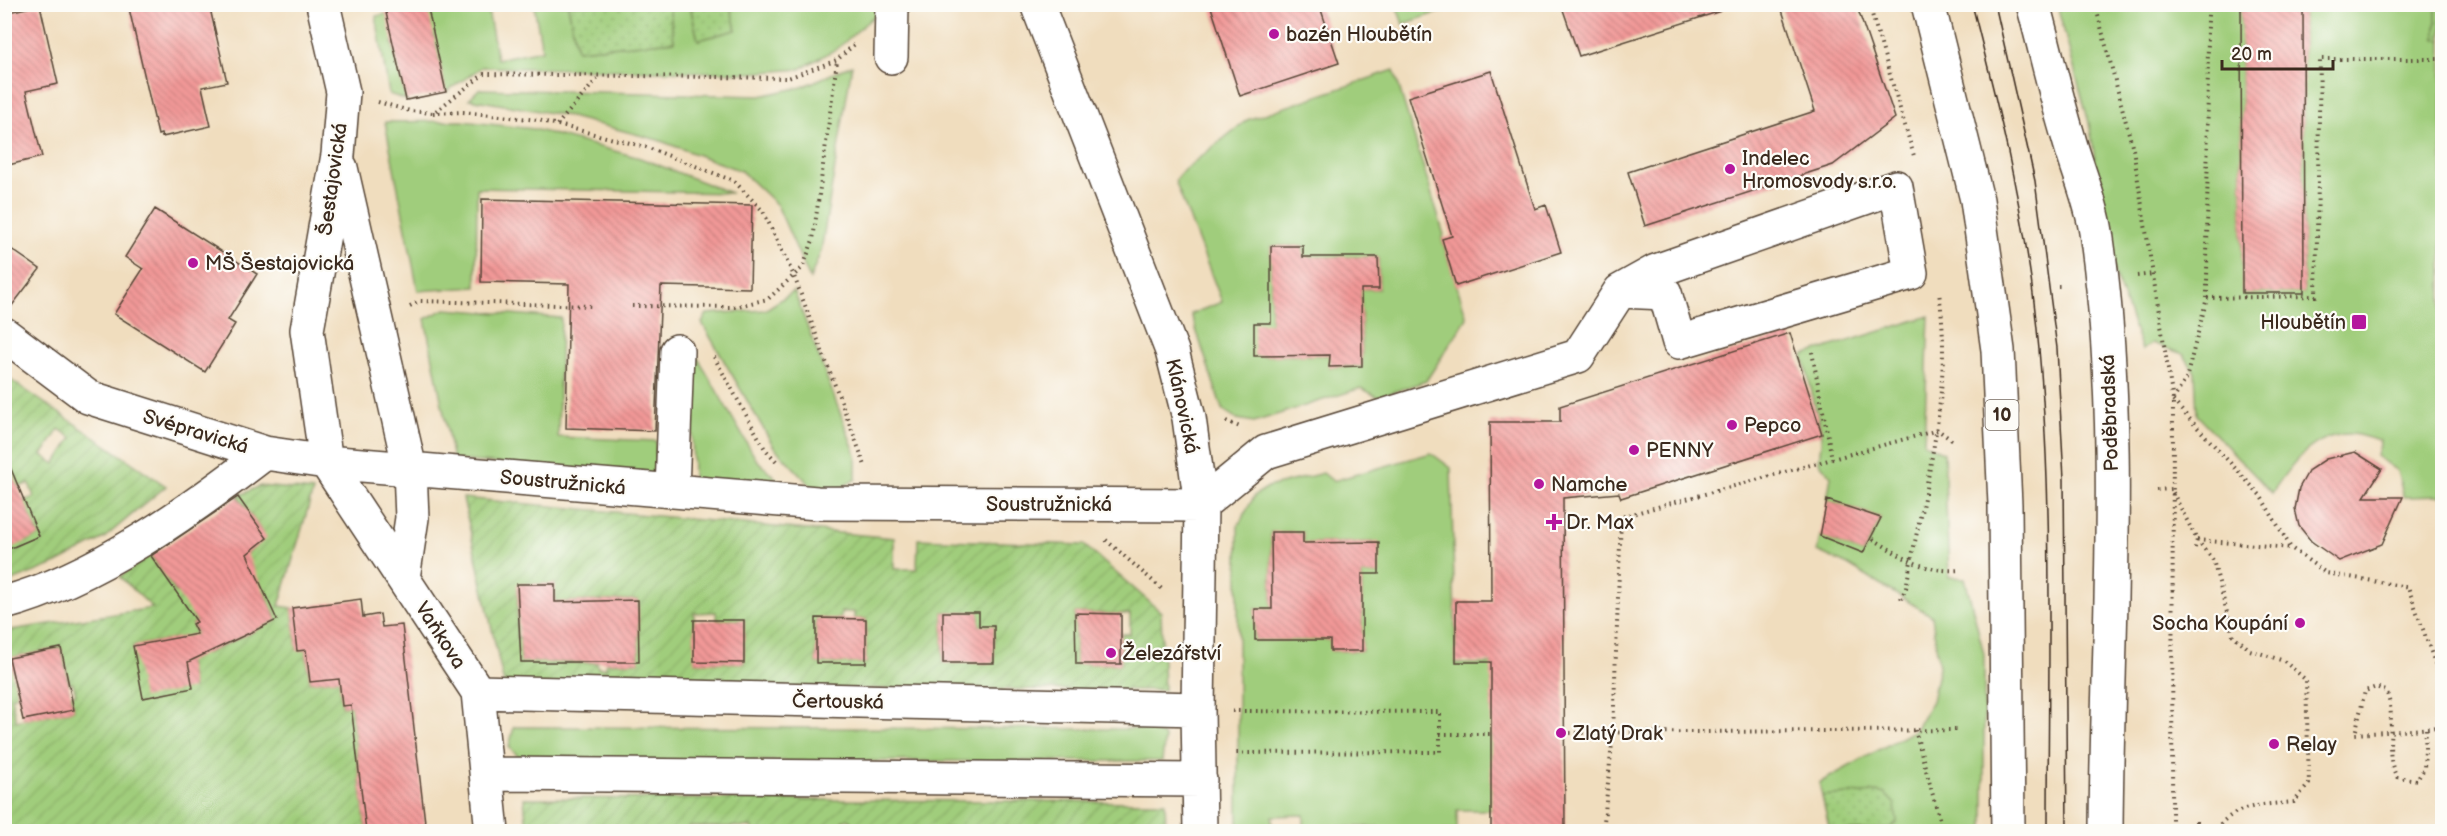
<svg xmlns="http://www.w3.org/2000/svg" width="2447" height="836" font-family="'Balsamiq Sans',sans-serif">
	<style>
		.grass { fill: #a0cd7b; stroke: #6e7c4c; stroke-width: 1.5; fill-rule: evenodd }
		.park { fill: url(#park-dots); stroke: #6e7c4c; stroke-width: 1.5 }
		.garden { fill: url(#garden-furrows); stroke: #6e7c4c; stroke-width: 1.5; fill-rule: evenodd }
		.building { fill: url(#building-back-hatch) }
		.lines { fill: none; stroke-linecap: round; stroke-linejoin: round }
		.minor-casing { stroke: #564536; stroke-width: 36 }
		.major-casing { stroke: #564536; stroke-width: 36 }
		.path { stroke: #564536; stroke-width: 4; stroke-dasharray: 1.5 4.5; stroke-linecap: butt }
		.minor { stroke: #fff; stroke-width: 33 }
		.major { stroke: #fff; stroke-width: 33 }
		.tram { stroke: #3b2a1e; stroke-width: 1.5 }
		.poi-dot { fill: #b5179e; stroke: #fdfcf7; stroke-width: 2 }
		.labels { text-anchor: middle; stroke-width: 4.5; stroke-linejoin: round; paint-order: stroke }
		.shield { fill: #fdfcf7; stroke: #75695f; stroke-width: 1.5 }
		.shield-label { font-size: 18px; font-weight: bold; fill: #3b2a1e }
		.poi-label { font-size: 20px; fill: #3b2a1e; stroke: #fdfcf7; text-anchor: start }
		.street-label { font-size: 20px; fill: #3b2a1e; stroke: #fdfcf7 }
	</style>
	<defs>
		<pattern id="park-dots" width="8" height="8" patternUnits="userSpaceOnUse" patternTransform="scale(1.5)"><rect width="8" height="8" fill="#a0cd7b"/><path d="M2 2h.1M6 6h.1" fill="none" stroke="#8bb06a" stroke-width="1.8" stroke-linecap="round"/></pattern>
		<pattern id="garden-furrows" width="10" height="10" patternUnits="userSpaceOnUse" patternTransform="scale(1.5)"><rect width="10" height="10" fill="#a0cd7b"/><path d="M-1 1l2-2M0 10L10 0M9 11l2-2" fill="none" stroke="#8bb06a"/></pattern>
		<pattern id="building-back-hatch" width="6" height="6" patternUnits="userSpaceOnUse" patternTransform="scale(1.5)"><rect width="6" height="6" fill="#f29998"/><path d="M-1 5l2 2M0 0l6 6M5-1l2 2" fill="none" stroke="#c57d7b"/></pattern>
	</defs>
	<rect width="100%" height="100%" fill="#fdfcf7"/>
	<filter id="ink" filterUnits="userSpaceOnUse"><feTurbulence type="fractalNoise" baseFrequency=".0167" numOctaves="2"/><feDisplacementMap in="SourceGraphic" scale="12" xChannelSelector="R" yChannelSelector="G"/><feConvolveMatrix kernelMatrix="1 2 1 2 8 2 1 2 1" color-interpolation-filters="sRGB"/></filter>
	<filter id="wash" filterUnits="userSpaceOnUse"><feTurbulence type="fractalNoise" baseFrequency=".008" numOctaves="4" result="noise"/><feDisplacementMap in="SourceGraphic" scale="24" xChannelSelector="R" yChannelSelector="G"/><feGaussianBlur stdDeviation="1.35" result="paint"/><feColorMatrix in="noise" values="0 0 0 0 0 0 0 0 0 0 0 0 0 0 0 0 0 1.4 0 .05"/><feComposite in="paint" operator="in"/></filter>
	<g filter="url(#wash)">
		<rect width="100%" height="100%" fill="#f0ddbe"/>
		<path class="grass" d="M880 4 883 8 838 48 800 69 751 73 482 67 446 92 433 33 392 42 406 100 389 94 376 16 429 5H487L497 59 542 50 534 5H568L577 50 674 41 669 5H690L698 40 736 30 730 5Z
			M1396 5V4L1461 5 1403 24Z
			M2057 5H2241L2242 293H2304L2303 5H2436V39L2442 40V496L2404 497 2397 471 2376 456 2380 441C2371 439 2361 435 2352 434 2314 432 2290 465 2272 493L2197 415 2195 372 2183 354 2152 343 2142 350 2113 269 2089 123Z
			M852 65 821 251 810 279 777 205 741 171 658 140 563 115 469 99 479 89 760 96 802 87Z
			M1394 70 1444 235 1442 239 1467 318 1426 381 1378 397 1361 388 1254 422 1237 419 1222 409 1191 314 1222 302 1175 181 1184 170 1247 120ZM1271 246H1303V257H1378L1379 289H1361L1362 366 1330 367V355L1255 356 1271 323Z
			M462 121 534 129 640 158 731 193 477 188 476 287 418 291 385 122Z
			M794 291 856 455V479L837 490 813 488 774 447 702 323 707 314 765 310Z
			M445 309 561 318 558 437 656 441V475L453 460 425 319Z
			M1929 316 1924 443 1944 453 1949 577 1965 578 1984 654V831H1830L1819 783 1915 730 1932 701 1939 667 1932 616 1848 565 1817 551 1820 536 1863 553 1881 518 1827 500 1831 476 1819 462 1822 434 1803 355Z
			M691 346 756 459 785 487 693 482Z
			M1431 453 1451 468 1456 664H1492V810H1457V831H1380L1379 827H1304V815L1272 816V831L1238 832V526L1255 495 1268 487 1323 473 1333 481ZM1271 532H1303V543L1379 542V574H1362V651H1331L1330 640H1255V609H1272Z
			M514 727 1149 729 1165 737 1162 761H523L509 747Z"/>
		<path class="park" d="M568 5H669L674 41 577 50Z
			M690 5H730L736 30 698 40Z
			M1876 792 1885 794 1895 804 1897 822 1889 829 1830 831 1822 796Z"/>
		<path class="garden" d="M2436 5H2442V40H2436Z
			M5 376 166 486 104 538 57 563 5 584 4 549 39 536 24 501 34 497 29 483 16 488 5 502ZM59 429 72 438 55 464 42 455Z
			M260 486 313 491 279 606 292 608 297 650H306L310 682 339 679 342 706 351 705 366 831 5 832V631L153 608 120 577 150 555 176 592 243 557 266 538 238 496ZM264 591 277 620 206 654 192 624ZM183 637 193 688 133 646ZM61 648 69 684 73 683 76 694 71 695 74 710 16 721 11 697 18 695 10 658Z
			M463 498 894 538V569H917L918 539 1084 545 1161 612 1164 690 513 687 504 684ZM518 584H555V602L638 600 639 662 606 663V668H598L597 663 521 662 520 637H517ZM716 612 717 620H744V663L695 662 694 613ZM841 612H854V619H866V663H816V619H841ZM943 612H979V626H994V663H943ZM1075 613 1130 614V634H1121V664H1076Z
			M524 798 1165 802 1166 831 1109 829 1020 832V828H1001L1000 832 993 831 992 828H945L944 832H866L865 828 851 825 850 820H843L842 828 814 827V832L752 831V827H688L687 832 527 831Z"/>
		<g id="blocks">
			<path class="building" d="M128 4H209L227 82 202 87 211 126 162 137 161 134 158 135Z
				M384 4H427L446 92 406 100Z
				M1210 4H1319L1339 63 1240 96Z
				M1561 4H1720L1721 11 1579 56Z
				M1780 4H1856L1895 118 1833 165 1645 226 1628 172 1815 111Z
				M2241 4H2303L2304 293H2242Z
				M40 5 58 84 26 91 42 157 4 166V13Z
				M1491 71 1535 209 1546 205 1561 252 1456 286 1442 239 1452 236 1408 97Z
				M482 199 752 205 750 288 661 286 655 431 566 428 569 284 481 282Z
				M155 209 257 274 228 320 235 324 205 372 114 314 143 269 125 257Z
				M4 244 40 269 4 316Z
				M1271 246H1303V257H1378L1379 289H1361L1362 366 1329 367 1330 355 1254 356V323H1271Z
				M1790 333 1822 434 1621 498 1619 493 1563 498 1565 831H1491V662H1456V601H1491L1490 422H1560V406Z
				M2355 452 2382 469 2364 497H2403L2382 544 2339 561 2311 541 2299 526 2295 509 2299 488 2309 470 2326 459Z
				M6 457 39 536 4 551V550Z
				M238 497 267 538 247 554 277 620 188 662 193 688 143 698 133 646 197 634 192 624 197 622 151 556Z
				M1827 500 1881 518 1863 553 1820 536Z
				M1271 532H1303V543L1379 542V574H1362V651H1330V640H1255V609H1272Z
				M517 584H555V602L638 600 639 662H521Z
				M361 599 363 617 380 614 382 627 402 625 426 831H366L351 705 342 706 339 679 310 682 306 650 297 651 292 608Z
				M943 612H979V626H994V663H943Z
				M1075 613 1121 614V664H1076Z
				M816 618 866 619V663H816Z
				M694 620H744V663L694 662Z
				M61 648 74 710 23 720 9 658Z"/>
		</g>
	</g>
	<g filter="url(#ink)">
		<use href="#blocks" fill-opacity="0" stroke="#564536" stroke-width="1.5"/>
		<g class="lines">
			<defs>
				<path id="minor" d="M323 4 343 92 338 155 307 330 326 462 478 692 492 832
					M1037 4 1172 351 1189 418 1201 505 1198 709 1200 832
					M891 57 892 4
					M341 168 410 469 412 518 403 578
					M4 334 88 397 265 453 326 462 817 503 1201 505 1266 452 1578 356 1620 291 1656 271 1896 187 1911 273 1679 342 1665 293 1620 291
					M672 491 677 351
					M4 603C95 579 191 510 265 453
					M478 692 1198 709
					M487 774 1200 780"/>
				<path id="major" d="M1928 4 1977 200 1998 350 2005 505 2008 832
					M2033 4C2045 48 2055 93 2068 136 2077 169 2091 199 2096 232 2125 430 2107 632 2106 832"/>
			</defs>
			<use href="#minor" class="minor-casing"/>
			<use href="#major" class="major-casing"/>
			<path class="path" d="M1869 4 1914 156
				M2095 4 2133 149 2173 401 2172 832
				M378 102 410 111 433 113 484 74 788 78 837 60 856 43
				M433 113 463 112 538 120 646 147 734 181 763 211 794 276 866 468
				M557 125 598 78
				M2137 276 2154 274
				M2058 286H2064
				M2207 298 2316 296 2320 59H2442
				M410 306 420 301 592 306
				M632 306 734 307 768 299 803 267 813 240 837 61
				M1812 352 1832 459
				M714 357 765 449 778 463
				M2173 400 2186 379 2207 298 2208 4
				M2173 401 2260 495 2291 548 2326 573 2408 587 2442 683
				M1226 421 1240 427
				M2157 490 2171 489 2197 540 2194 551
				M1873 539C1903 557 1923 573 1960 570
				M1106 540 1163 590
				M2197 540 2213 560 2233 635 2250 650 2284 661 2306 680 2309 784 2294 802C2263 805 2233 804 2214 832
				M2197 540 2291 548
				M1901 599 1906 588C1923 492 1954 392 1939 293
				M1232 711 1440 712V752L1234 753
				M2426 729 2424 769 2417 780 2397 777C2382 751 2398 718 2386 691L2376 687 2365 691 2355 734C2384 732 2414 731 2442 726
				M1915 730 1943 832
				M1564 733 1960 730
				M1440 734H1491
				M2196 821V832
				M1603 832 1613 733 1621 517 1938 430 1953 441"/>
			<use href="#minor" class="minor"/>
			<use href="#major" class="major"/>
			<path class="tram" d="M1972 4C1997 102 2022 201 2034 302 2055 477 2048 655 2048 832
				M1995 4 2035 181 2057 348 2064 479 2067 832"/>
		</g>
	</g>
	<g class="poi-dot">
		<circle cx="1274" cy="34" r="6"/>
		<circle cx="1730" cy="169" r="6"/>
		<circle cx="193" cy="263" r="6"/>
		<rect x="2351" y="314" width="16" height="16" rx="3"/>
		<circle cx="1732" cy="425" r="6"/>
		<circle cx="1634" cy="450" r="6"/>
		<circle cx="1539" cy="484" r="6"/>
		<path d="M1551 513h6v6h6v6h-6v6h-6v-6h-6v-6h6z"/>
		<circle cx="2300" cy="623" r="6"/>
		<circle cx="1111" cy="653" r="6"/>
		<circle cx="1561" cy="733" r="6"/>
		<circle cx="2274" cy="744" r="6"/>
	</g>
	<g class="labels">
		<rect class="shield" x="1985.5" y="400" width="33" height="30" rx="4.5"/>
		<g class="shield-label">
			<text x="2002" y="421">10</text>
		</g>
		<g class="poi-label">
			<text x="1286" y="41">bazén Hloubětín</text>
			<text x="1742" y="165">Indelec<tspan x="1742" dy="23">Hromosvody s.r.o.</tspan></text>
			<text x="205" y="270">MŠ Šestajovická</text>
			<text x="2346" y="329" text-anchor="end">Hloubětín</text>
			<text x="1744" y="432">Pepco</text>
			<text x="1646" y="457">PENNY</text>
			<text x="1551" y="491">Namche</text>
			<text x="1566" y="529">Dr. Max</text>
			<text x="2288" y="630" text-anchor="end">Socha Koupání</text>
			<text x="1123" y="660">Železářství</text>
			<text x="1573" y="740">Zlatý Drak</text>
			<text x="2286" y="751">Relay</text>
		</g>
		<g class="street-label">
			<text transform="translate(332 179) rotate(-82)" y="7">Šestajovická</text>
			<text transform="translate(1183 406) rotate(78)" y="7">Klánovická</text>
			<text transform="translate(2109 413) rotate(-92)" y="7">Poděbradská</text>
			<text transform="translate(196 431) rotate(17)" y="7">Svépravická</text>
			<text transform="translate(563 482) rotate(5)" y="7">Soustružnická</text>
			<text x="1049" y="511">Soustružnická</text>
			<text transform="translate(441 635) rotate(57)" y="7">Vaňkova</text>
			<text transform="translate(838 701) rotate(1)" y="7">Čertouská</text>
		</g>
	</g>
	<rect width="2447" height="836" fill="none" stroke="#fdfcf7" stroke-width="24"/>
	<path d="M2222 60v9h111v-9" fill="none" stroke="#3b2a1e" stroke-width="3"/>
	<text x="2231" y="60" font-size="18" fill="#3b2a1e" stroke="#fdfcf7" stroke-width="4.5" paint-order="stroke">20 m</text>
</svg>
